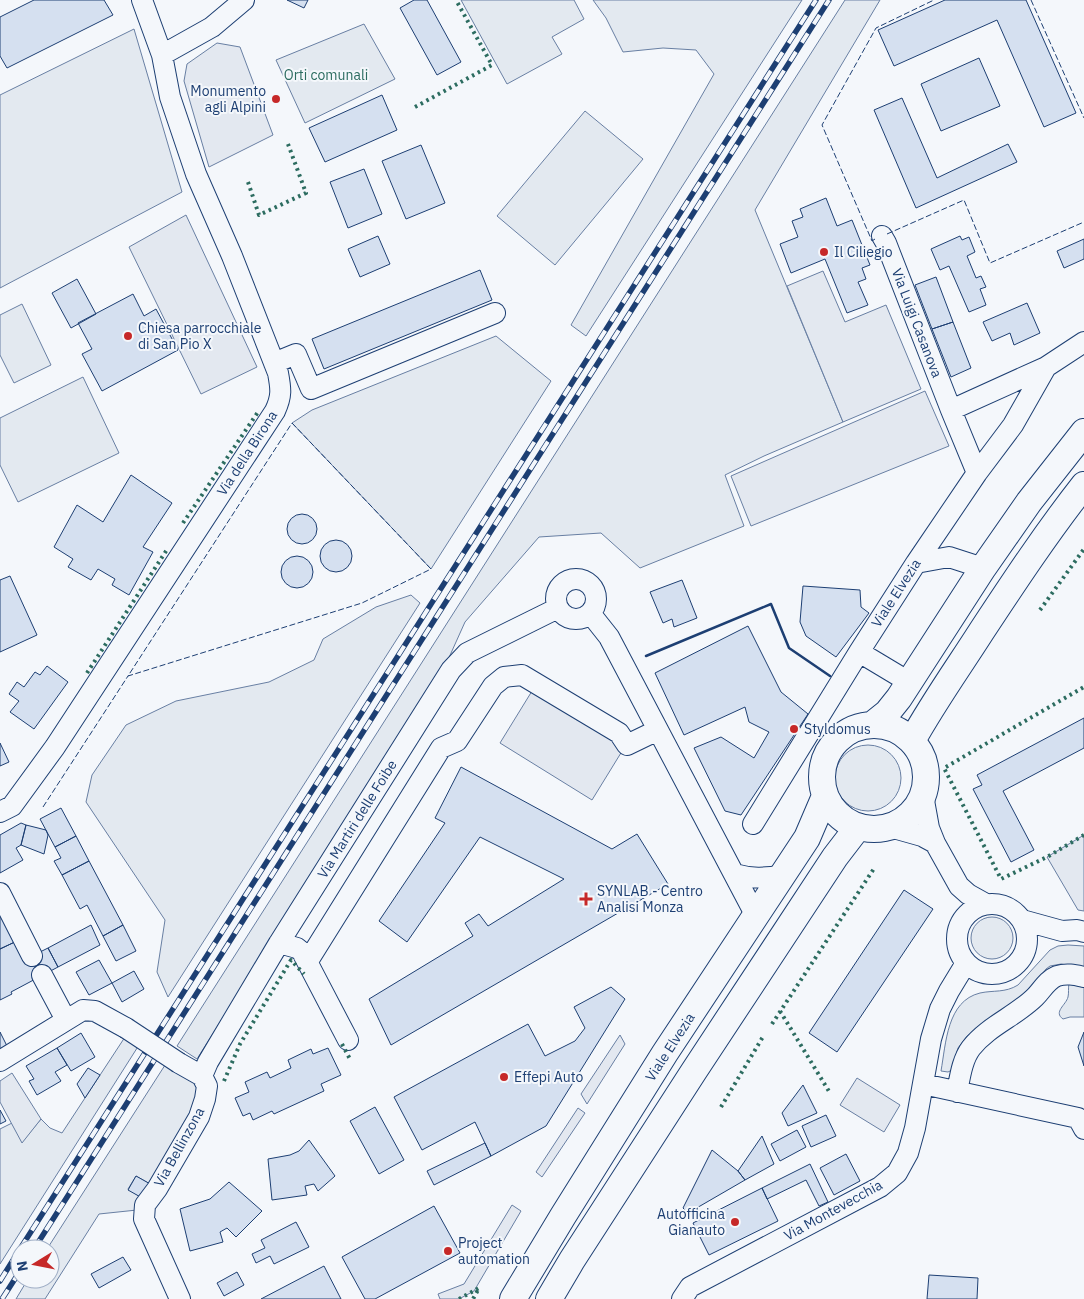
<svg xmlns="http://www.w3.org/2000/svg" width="1084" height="1299" font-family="'IBM Plex Sans',sans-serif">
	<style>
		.green { fill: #e3e9f0; stroke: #687fa3 }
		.parking { fill: #e3e8f0; stroke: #687fa3 }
		.building { fill: #d5e0f0; stroke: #1d3f73 }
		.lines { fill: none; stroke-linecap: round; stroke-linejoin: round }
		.minor-casing { stroke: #1d3f73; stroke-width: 22 }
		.major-casing { stroke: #1d3f73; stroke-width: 28 }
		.minor { stroke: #f4f7fb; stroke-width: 20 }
		.major { stroke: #f4f7fb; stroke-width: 26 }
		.rail-casing { stroke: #1d3f73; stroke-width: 5.5 }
		.rail { stroke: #f4f7fb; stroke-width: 4; stroke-dasharray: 11; stroke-linecap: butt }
		.minor-bridge-casing { stroke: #1d3f73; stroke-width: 22; stroke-linecap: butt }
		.minor-bridge { stroke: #f4f7fb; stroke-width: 20 }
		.hedge { stroke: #2c6c60; stroke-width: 4; stroke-dasharray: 2.5 4; stroke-linecap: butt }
		.fence { stroke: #1d3f73; stroke-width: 1; stroke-dasharray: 6 2.5; stroke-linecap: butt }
		.wall { stroke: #1d3f73; stroke-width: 2.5 }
		.poi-dot { fill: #c62828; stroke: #f4f7fb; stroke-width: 2 }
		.labels { text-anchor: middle; stroke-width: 4; stroke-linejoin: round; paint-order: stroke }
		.park-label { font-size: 14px; fill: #2c6c60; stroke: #f4f7fb }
		.poi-label { font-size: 14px; fill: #1d3f73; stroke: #f4f7fb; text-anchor: start }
		.street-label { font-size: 14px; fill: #1d3f73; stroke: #f4f7fb }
	</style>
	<rect width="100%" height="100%" fill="#f4f7fb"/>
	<path class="green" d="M461 0H574L584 19 552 37 562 54 507 84Z
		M593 0H802L586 336 571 325 714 74 696 50 663 48 623 52 606 18Z
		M845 0H880L755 210 843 422 764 456 725 475 744 526 640 568 601 533 539 537 465 622 447 662 197 1059 177 1046Z
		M364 24 395 79 305 123 276 60Z
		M134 29 182 192 0 288V95Z
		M585 111 643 159 555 265 497 216Z
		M22 304 51 365 14 383 0 355V315Z
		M496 336 551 381 431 569 292 423 312 410Z
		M83 377 119 453 18 502 0 465V418Z
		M411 595 420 603 168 997 157 972 165 920 86 802 92 775 126 725 176 701 269 682 314 660 323 639 376 607Z
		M835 778a33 33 0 1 1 66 0a33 33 0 1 1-66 0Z
		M971 938a21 21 0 1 1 42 0a21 21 0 1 1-42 0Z
		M1068 945 1084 946V968L1061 964 1050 966 1046 969 1032 986 1010 1006 967 1036 958 1048 952 1070 948 1072 941 1071C946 1043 947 1001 980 993 994 990 1005 993 1018 985L1050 950 1058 946Z
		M1069 984 1084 987V1017H1070L1063 1019C1053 1012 1066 1005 1068 997 1069 993 1068 988 1069 984Z
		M125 1037 139 1045 0 1264V1129L12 1123 22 1142 41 1119 50 1128 62 1133Z
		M167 1062 199 1086 197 1105 152 1185 136 1176 128 1189 144 1199 137 1210 99 1214 45 1299H16L28 1279H50V1249H47Z"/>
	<path class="parking" d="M217 43 240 47 273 135 209 167 184 81 187 64Z
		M186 215 257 367 201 394 129 247Z
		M823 271 845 322 886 305 921 389 843 422 787 286Z
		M925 391 949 446 751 526 731 476Z
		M532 691 624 748 592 800 500 743Z
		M1084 835V911L1078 910 1047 857Z
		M620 1035 625 1044 587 1104 581 1094Z
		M12 1073 41 1119 22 1143 0 1102V1081Z
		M857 1078 900 1105 884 1132 840 1105Z
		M578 1108 585 1113 542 1177 536 1172Z
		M512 1205 521 1211 474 1291 459 1299H440L438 1294 464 1284Z"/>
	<path class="building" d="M34 0H104L113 15 7 68 0 56V17Z
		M287 0H308L304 8Z
		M414 0H427L461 62 437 75 400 8Z
		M945 0H1026L1076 113 1044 127 997 20 894 66 878 30Z
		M979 58 1000 106 941 131 921 84Z
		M382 95 397 130 325 162 309 128Z
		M902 98 937 178 1008 144 1017 162 916 208 874 110Z
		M421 145 445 203 406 219 382 161Z
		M364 169 382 214 348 228 330 182Z
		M826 198 837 226 852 220 870 265 862 268 866 279 858 282 868 305 847 313 825 259 791 273 780 244 798 237 792 221 803 217 800 209Z
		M378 236 390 264 360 277 348 249Z
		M960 236 962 240 969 237 975 252 967 256 976 278 981 276 986 287 980 289 986 305 969 312 949 266 940 270 931 249Z
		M1084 239V259L1064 268 1057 251Z
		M480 270 492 300 324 369 312 339Z
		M936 277 953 322 932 329 915 285Z
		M77 279 96 314 71 328 52 293Z
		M133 294 144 316 156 309 178 350 102 391 82 354 92 349 78 323Z
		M1027 303 1040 333 1014 345 1010 333 992 341 983 322Z
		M953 322 971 368 951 377 932 329Z
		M131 475 172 503 143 547 153 552 129 595 112 585 115 579 98 569 91 580 68 567 73 559 54 547 77 505 103 522Z
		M287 529a15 15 0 1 1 30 0a15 15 0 1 1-30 0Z
		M320 556a16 16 0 1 1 32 0a16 16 0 1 1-32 0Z
		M281 572a16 16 0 1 1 32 0a16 16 0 1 1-32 0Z
		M10 576 37 635 0 652V580Z
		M682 580 697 618 674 627 672 619 663 623 650 592Z
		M803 586 860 590 861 607 869 613 836 657 806 636 800 622Z
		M748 626 781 692 808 714 741 815 725 811 694 748 721 737 754 758 769 732 749 722 745 707 684 735 655 673Z
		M47 666 68 682 34 729 10 712 19 701 9 694 17 682 24 687 35 672 40 675Z
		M1084 718V748L1003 791 1034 850 1011 862 973 789 982 785 977 775Z
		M0 743 9 762 0 766Z
		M461 767 612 849 637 834 668 884 391 1045 369 999 473 936 465 923 479 914 488 926 564 879 480 837 407 942 379 921 445 823 435 818Z
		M61 808 76 836 55 847 40 819Z
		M21 823 26 825 21 845 16 848 23 860 0 873V835Z
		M26 825 46 830 48 835 44 854 21 845Z
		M76 836 89 861 62 875 54 861 61 858 55 847Z
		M89 861 123 925 103 936 87 905 80 909 62 875Z
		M904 890 933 909 837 1052 809 1033Z
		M0 904 19 940 0 949Z
		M91 925 100 945 58 967 48 948Z
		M123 925 136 951 116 961 103 936Z
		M19 940 28 958 48 948 58 967 11 992 12 994 0 1000V949Z
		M99 960 112 983 89 995 76 972Z
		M134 971 144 989 122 1002 112 983Z
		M611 987 625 999 546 1126 491 1156 475 1122 422 1150 394 1097 528 1024 545 1056 575 1041 585 1028 574 1007Z
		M0 1032 10 1052 0 1057Z
		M1084 1032V1066L1078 1047Z
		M81 1033 95 1057 71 1071 57 1048Z
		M57 1048 67 1065 55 1072 61 1081 37 1095 29 1081 34 1079 26 1066Z
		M328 1048 341 1075 321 1084 324 1091 274 1114 272 1111 253 1120 250 1113 243 1116 235 1098 249 1092 245 1082 267 1072 270 1078 291 1068 288 1060 311 1049 313 1054Z
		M88 1068 100 1075 85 1098 77 1084Z
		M803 1085 817 1113 788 1126 782 1113Z
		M375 1107 404 1160 379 1174 350 1121Z
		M0 1110 6 1121 0 1124Z
		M826 1115 836 1136 811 1147 802 1126Z
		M797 1130 806 1147 780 1161 771 1144Z
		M762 1136 774 1164 745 1180 738 1171Z
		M309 1140 335 1176 318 1191 314 1184 305 1186 307 1195 272 1200 268 1159 290 1155 299 1151Z
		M485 1143 491 1156 434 1185 427 1171Z
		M712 1150 738 1171 745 1180 688 1213 683 1208Z
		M846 1154 860 1181 834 1195 820 1168Z
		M810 1164 828 1202 819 1206 806 1180 767 1199 762 1188Z
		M136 1176 152 1185 144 1199 128 1190Z
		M229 1182 262 1211 236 1237 227 1228 220 1232 223 1242 190 1251 180 1209 210 1199Z
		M762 1188 778 1221 709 1255 693 1223Z
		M434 1206 460 1253 375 1299H365L342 1257Z
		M296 1222 309 1247 274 1264 270 1256 256 1263 252 1254 265 1248 261 1240Z
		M123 1257 131 1270 99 1288 91 1274Z
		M324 1266 341 1299H261Z
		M237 1272 244 1285 224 1296 217 1283Z
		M929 1275 978 1278 977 1299H927Z"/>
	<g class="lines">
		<defs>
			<path id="minor" d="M162 55 212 27 244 0
				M882 236 886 243 951 410 977 473
				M274 363 296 354 311 389 495 313
				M951 410 1046 367 1084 342
				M916 563 949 557 983 568
				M556 599a20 20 0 1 1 40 0a20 20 0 1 1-40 0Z
				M590 613 609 637 756 916
				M859 652 909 682
				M923 795 929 828 935 843 959 886 968 894 986 904
				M0 812 12 806 55 747 275 411C282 396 281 389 278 373L232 256 196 174 170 97 162 55 142 0
				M753 824 859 652 916 563 977 473 1013 425 1046 367
				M890 827 922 836 935 843
				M734 874C752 879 764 878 782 876
				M0 893 32 956
				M957 939a35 35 0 1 1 70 0a35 35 0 1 1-70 0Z
				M1022 920 1062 931 1077 930 1084 932
				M279 943 297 948 302 952 348 1040
				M308 961 441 748 457 741 493 686 504 677 522 675 619 733 627 745 658 730
				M42 975 66 1020
				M0 1061 83 1010 95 1011 126 1028
				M179 1063 202 1076 207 1086 205 1099 199 1117 157 1189 145 1205 144 1219 180 1299
				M202 1076 208 1062 279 943 451 670 467 653 558 608
				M923 1084 1078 1118 1084 1129
				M957 1092C960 1077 962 1060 971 1048 988 1026 1016 1016 1035 997 1042 990 1047 980 1057 976 1067 973 1075 975 1084 977
				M682 1299 690 1287 880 1187 897 1173 908 1153 915 1128 931 1039 940 1009 949 991 966 963"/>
			<path id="major" d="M872 725 887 713 899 698 983 568 1029 502 1084 432
				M822 777a52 52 0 1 1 104 0a52 52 0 1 1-104 0Z
				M912 741C933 703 958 668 981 632 1014 582 1047 532 1084 485
				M513 1299 563 1216 665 1053 807 838 825 796
				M549 1299 572 1260 694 1071 835 857 858 827"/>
		</defs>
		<use href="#minor" class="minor-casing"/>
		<use href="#major" class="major-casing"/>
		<use href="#minor" class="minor"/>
		<use href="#major" class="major"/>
		<defs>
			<path id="rail" d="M20 1249 816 0
				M34 1249 829 0
				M0 1281 20 1249
				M2 1299 20 1271"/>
		</defs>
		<use href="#rail" class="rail-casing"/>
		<use href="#rail" class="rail"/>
		<defs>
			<path id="minor-bridge" d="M126 1028 179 1063"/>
		</defs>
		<use href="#minor-bridge" class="minor-bridge-casing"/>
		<use href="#minor-bridge" class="minor-bridge"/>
		<path class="hedge" d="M415 107 492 65 456 0
			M248 182 259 215 306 193 288 144
			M183 523 258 412
			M1040 610 1084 549
			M87 673 168 548
			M1084 835 1047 857 1001 879 944 768 1084 687
			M780 1011 830 1093
			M772 1024 875 867
			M342 1044 351 1061
			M224 1081 240 1044 291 960 304 974
			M721 1107 764 1035
			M459 1299 479 1288 473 1299"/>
		<path class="fence" d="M1031 0 1084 118
			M887 234 964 200 990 263 1084 222
			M875 239 872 241 822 125 876 28 934 0
			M292 423 431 569 362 603 128 676Z
			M43 807 128 676"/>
		<path class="wall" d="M646 656 771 604 789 648 830 676"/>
	</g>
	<g class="poi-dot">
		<circle cx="276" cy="99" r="5"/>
		<circle cx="824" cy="252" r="5"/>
		<circle cx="128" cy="336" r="5"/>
		<circle cx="794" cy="729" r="5"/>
		<path d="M583.5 891.5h5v5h5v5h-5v5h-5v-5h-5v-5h5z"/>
		<circle cx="504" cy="1077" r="5"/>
		<circle cx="735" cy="1222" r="5"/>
		<circle cx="448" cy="1251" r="5"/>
	</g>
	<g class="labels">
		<g class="park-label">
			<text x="326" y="80">Orti comunali</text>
		</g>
		<g class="poi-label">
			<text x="266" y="96" text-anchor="end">Monumento<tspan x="266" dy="16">agli Alpini</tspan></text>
			<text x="834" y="257">Il Ciliegio</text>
			<text x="138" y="333">Chiesa parrocchiale<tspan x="138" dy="16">di San Pio X</tspan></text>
			<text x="804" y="734">Styldomus</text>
			<text x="597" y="896">SYNLAB - Centro<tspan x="597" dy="16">Analisi Monza</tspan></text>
			<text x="514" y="1082">Effepi Auto</text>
			<text x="725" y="1219" text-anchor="end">Autofficina<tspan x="725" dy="16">Gianauto</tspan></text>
			<text x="458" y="1248">Project<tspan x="458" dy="16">automation</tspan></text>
		</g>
		<g class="street-label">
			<text transform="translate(917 323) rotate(69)" y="5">Via Luigi Casanova</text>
			<text transform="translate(247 453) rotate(-57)" y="5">Via della Birona</text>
			<text transform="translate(896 593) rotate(-57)" y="5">Viale Elvezia</text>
			<text transform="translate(357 819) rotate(-58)" y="5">Via Martiri delle Foibe</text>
			<text transform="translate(670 1047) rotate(-57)" y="5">Viale Elvezia</text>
			<text transform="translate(179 1147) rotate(-61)" y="5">Via Bellinzona</text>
			<text transform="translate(833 1210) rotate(-29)" y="5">Via Montevecchia</text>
		</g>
	</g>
	<g transform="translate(35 1264) rotate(260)"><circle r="24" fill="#f4f7fb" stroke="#9eadc5"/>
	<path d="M0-4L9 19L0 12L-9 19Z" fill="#c62828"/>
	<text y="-8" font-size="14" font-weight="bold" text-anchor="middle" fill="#1d3f73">N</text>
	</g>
</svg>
